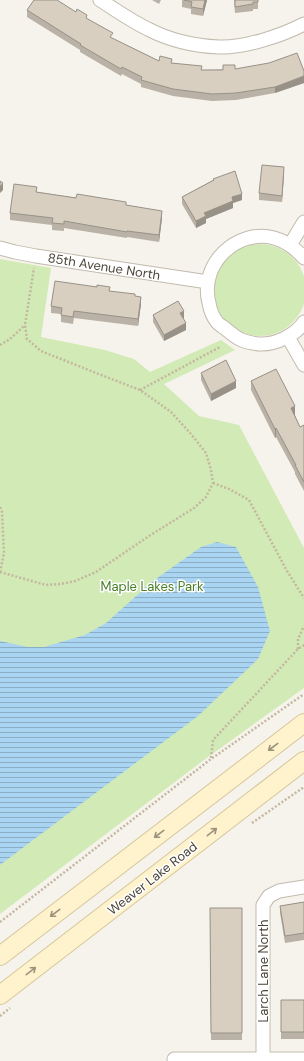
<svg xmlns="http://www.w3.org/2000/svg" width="304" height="1061" font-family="'DM Sans',sans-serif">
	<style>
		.green { fill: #d2eab5 }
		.water { fill: url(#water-rules) }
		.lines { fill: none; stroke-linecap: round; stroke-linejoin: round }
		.street-casing { stroke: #c2bbae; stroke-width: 15 }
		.secondary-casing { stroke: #d6c79b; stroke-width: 20 }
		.path { stroke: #c4b79f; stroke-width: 2.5; stroke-dasharray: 2 2; stroke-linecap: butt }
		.street { stroke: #fff; stroke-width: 13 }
		.secondary { stroke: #fff3cd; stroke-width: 18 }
		.wall { fill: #bab2a6 }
		.shaded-wall { fill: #979187 }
		.building { fill: #d8cfc1; stroke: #979187 }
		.oneway { stroke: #9c937c }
		.labels { text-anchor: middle; stroke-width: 3; stroke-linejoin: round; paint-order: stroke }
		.street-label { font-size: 13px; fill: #4b4439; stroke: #fff }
		.park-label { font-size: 13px; fill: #4a7f2a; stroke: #fff }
	</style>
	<defs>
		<pattern id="water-rules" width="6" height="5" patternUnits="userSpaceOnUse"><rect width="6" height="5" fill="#a9d4f2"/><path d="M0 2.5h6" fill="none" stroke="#8caec5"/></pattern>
	</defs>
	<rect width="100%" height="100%" fill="#f6f3ec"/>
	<path class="green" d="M214 290a46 46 0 1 1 92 0a46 46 0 1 1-92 0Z
		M0 259 51 268 41 337 105 350 134 359 150 372 221 340 235 350 164 384 199 416 239 425 304 548V688L204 760 0 914Z"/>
	<path class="water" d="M217 542 236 547 258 587 270 631 258 659 198 716 0 865V641L28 647H44L85 635 106 623 153 581 201 547Z"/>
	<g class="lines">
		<defs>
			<path id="street" d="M100 0C116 10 131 21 148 29 169 40 195 46 219 47 244 48 281 36 304 24
				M290 245 304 222
				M0 248 15 252 36 256 208 282
				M304 258C296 249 286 241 274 238 236 228 199 265 209 303 210 309 213 317 217 322 219 325 224 327 227 330 239 340 243 342 259 344 275 345 296 335 304 322
				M288 337 304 365
				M174 1059H304
				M263 1059V905L269 896 279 891 304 887"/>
			<path id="secondary" d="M0 956 304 723
				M0 995 304 761"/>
		</defs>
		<use href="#street" class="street-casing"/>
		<use href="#secondary" class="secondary-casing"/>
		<path class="path" d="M0 345 10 339 25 325
			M140 390 220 347
			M213 483 229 489 249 500 287 571 304 598
			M0 507 2 512 4 553 0 572
			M0 572 46 585 61 584 75 581 96 572 149 536 194 508 206 497 213 483 211 470 206 453 191 434 171 412 140 390 91 371 41 351 27 339 25 325 34 268
			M298 649V639L304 626
			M211 758 213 740 298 649 304 645
			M252 823 304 787
			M0 922 211 759 304 694
			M0 1016 10 1008"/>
		<use href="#street" class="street"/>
		<use href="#secondary" class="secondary"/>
	</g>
	<path class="wall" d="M152 0H161L159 4Z
		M182 0H207L203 16 191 14V9L182 7Z
		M234 0H258V9H253V11L235 13Z
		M27 10 87 19 113 39 159 61 172 63 202 70 235 69 304 71V83L275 93 236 100 212 101 173 96 141 87V84L122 74 121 76 80 52V50L27 17Z
		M284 174 282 202 259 200V193Z
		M213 179 242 200 233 203V208L206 219V223L196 228 182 204V197L213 180Z
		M37 192 126 205 162 218 159 242 127 237V238L64 228V231L52 230V225L10 220V213Z
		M110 291 135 296 141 304 138 326 74 318 73 324 61 322V314L51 313V306Z
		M153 315 184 318H183L186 330 164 341 153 322Z
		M201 373 236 388 211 401 201 380Z
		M251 381 295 415 300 427 304 425V491L295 474V472L276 437 275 438 251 390Z
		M304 902V940L285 943 280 913V906Z
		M210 908H242V1040H211Z
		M281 1000H304V1039H281Z"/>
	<path class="shaded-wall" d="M205 0H207L203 16V9Z
		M304 76V83L275 93V87Z
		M284 167V174L282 202V196Z
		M3 183V190L0 193V187Z
		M242 194V200L233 203V208L206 219V223L196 228V221L204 213 232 197Z
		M162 211V218L159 242V235Z
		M141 297V304L138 326V319Z
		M184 311V318L180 320V313Z
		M186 323V330L164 341V335Z
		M236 381V388L211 401V394Z
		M295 406V415L291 417V408Z
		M276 428V437L275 438V429Z"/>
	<path class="building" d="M34 0H57L76 12 77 9 87 15 86 18 113 33 110 37 159 61 160 56 172 59 171 63 202 66 201 70H223V65H235V69L269 63 297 53 304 71V76L275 87 236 93 212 94 173 89 141 80 142 77 122 67 121 69 80 45 81 44 27 10Z
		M184 0H205L203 9 191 7 192 2Z
		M235 0H258V2H253V4L235 7Z
		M262 165 284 167 282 196 259 193Z
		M235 171 242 194 232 197 233 201 204 213 206 216 196 221 182 197 214 180 213 179Z
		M0 181 3 183 0 187Z
		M14 184 37 187 36 192 76 198 77 194 126 202V205L162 211 159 235 127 231V232L64 221V224L52 223 53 218 10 213Z
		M55 281 97 287V285L110 287 109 291 135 294V296L141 297 138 319 74 311 73 317 61 315 62 308 51 306Z
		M178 301 184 311 180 313 186 323 164 335 153 315Z
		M226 360 236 381 211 394 201 373Z
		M276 369 295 406 291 408 300 427 304 425V482L295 465H296L276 428 275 429 251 381Z
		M304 902V933L285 936 280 906Z
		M210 908H242V1033H211Z
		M281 1000H304V1032H281Z"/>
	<defs><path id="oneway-shaft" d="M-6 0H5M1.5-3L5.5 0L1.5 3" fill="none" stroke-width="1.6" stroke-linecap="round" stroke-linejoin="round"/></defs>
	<g class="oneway">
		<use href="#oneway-shaft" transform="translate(273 747) rotate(143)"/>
		<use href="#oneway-shaft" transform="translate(212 832) rotate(-38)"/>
		<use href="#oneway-shaft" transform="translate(159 834) rotate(143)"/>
		<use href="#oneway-shaft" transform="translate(55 913) rotate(143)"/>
		<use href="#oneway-shaft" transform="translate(31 971) rotate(-38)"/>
	</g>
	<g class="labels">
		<g class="street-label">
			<text transform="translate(104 266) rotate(9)" y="5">85th Avenue North</text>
			<text transform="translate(152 878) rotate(-38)" y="5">Weaver Lake Road</text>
			<text transform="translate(263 971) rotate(-90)" y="5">Larch Lane North</text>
		</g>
		<g class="park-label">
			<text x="152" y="591">Maple Lakes Park</text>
		</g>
	</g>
</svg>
